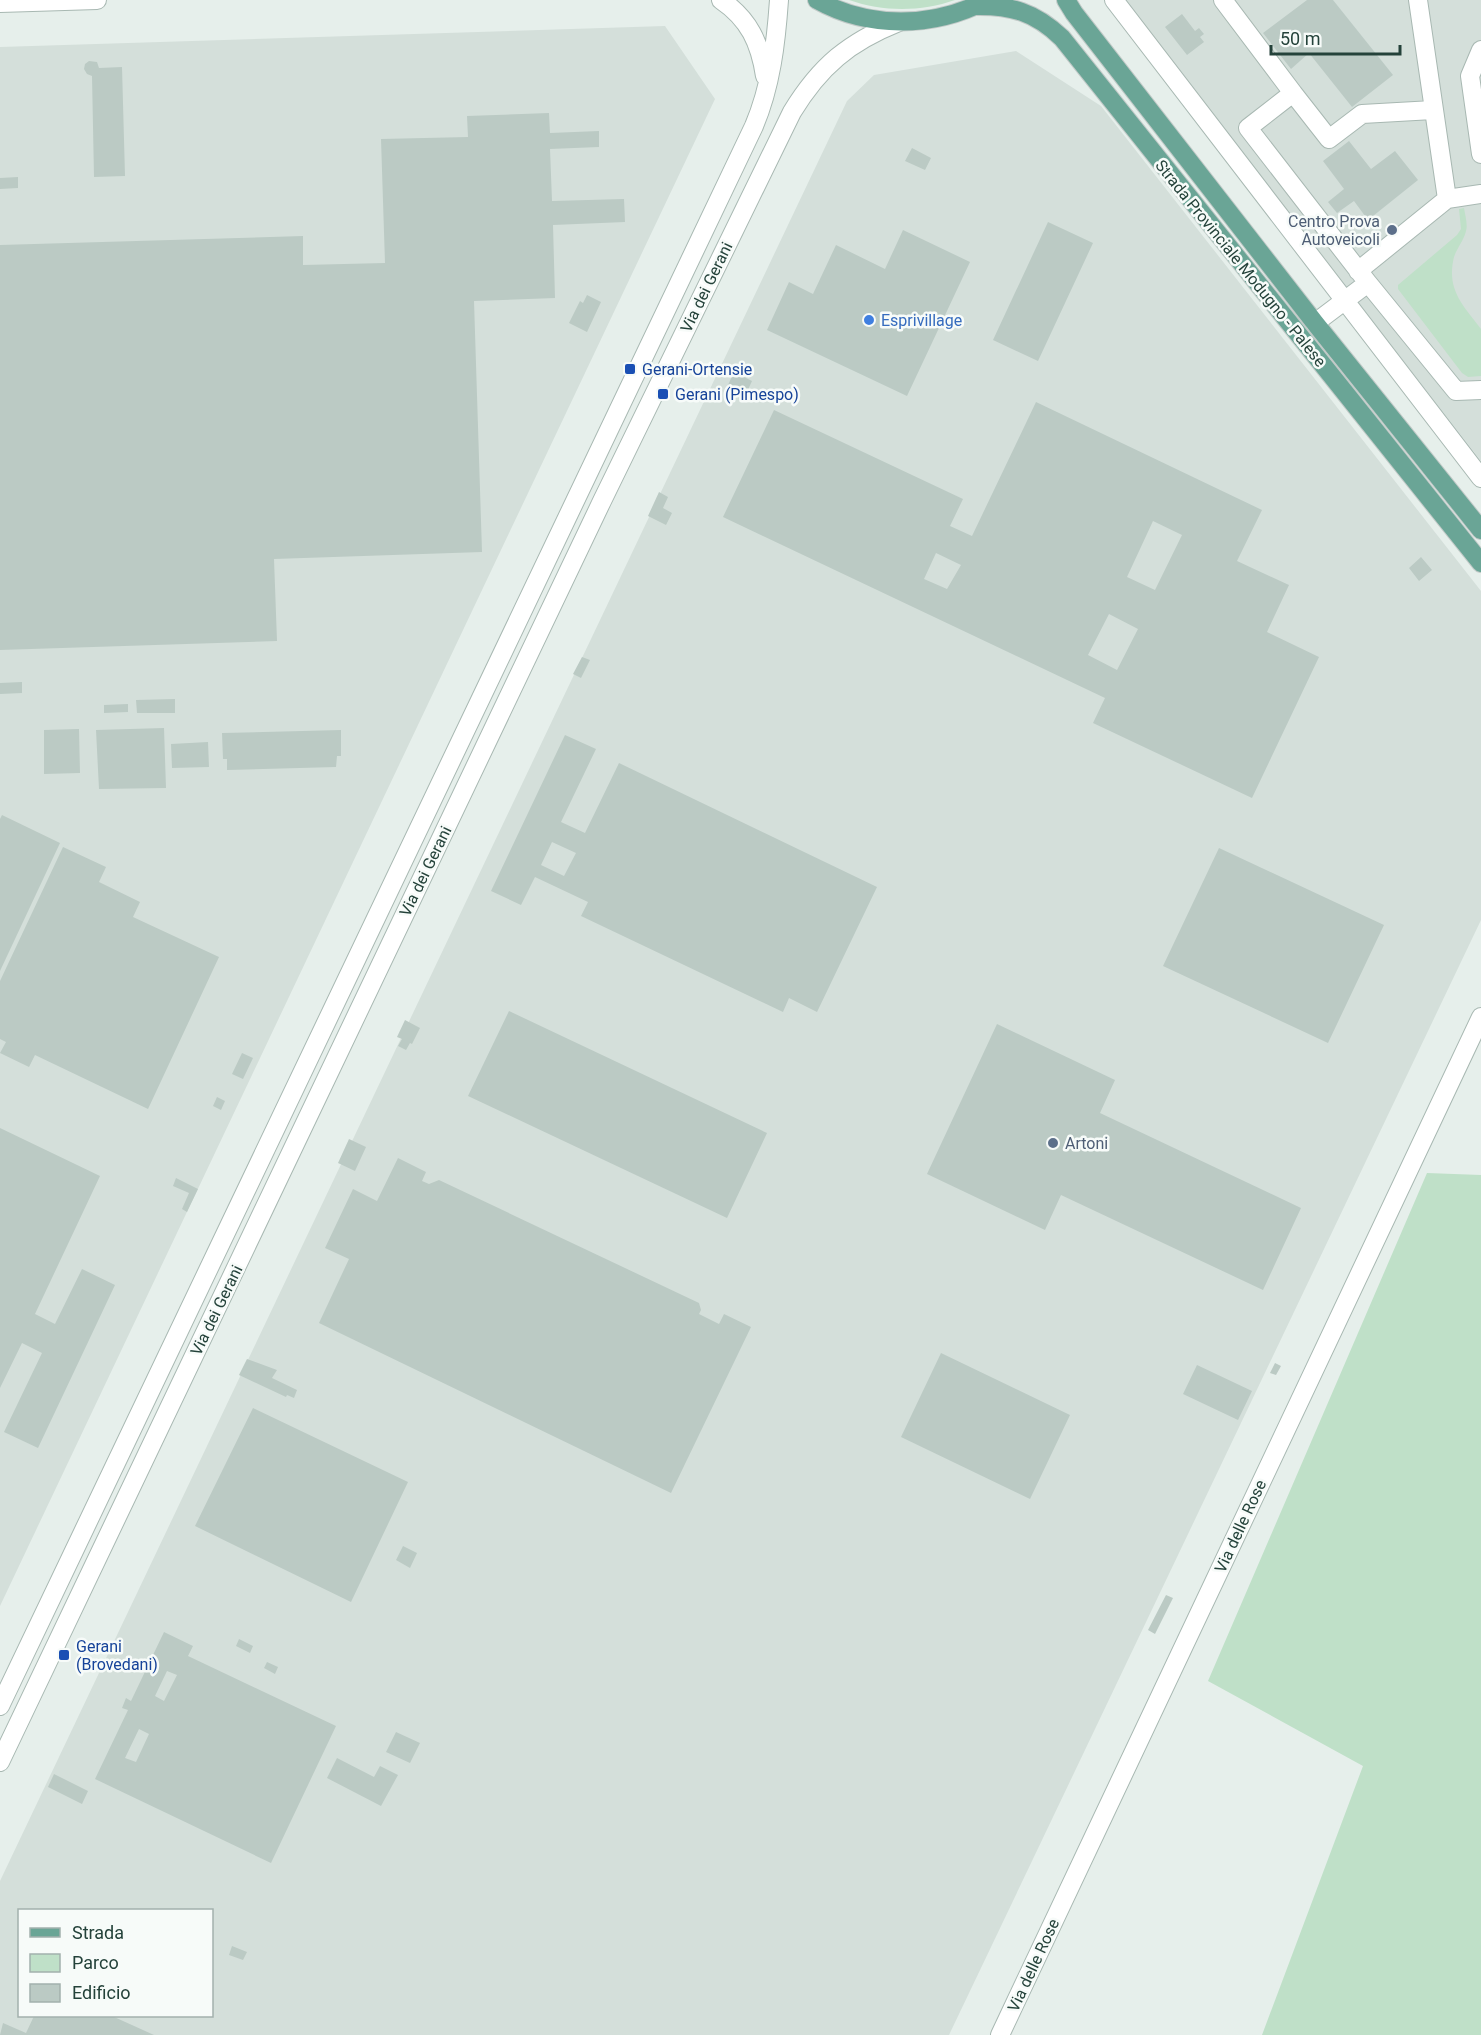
<svg xmlns="http://www.w3.org/2000/svg" width="1481" height="2035" font-family="Roboto,sans-serif">
	<style>
		.built { fill: #d4dfda; fill-rule: evenodd }
		.green { fill: #bfe0c8 }
		.building { fill: #bbcac4; fill-rule: evenodd }
		.lines { fill: none; stroke-linecap: round; stroke-linejoin: round }
		.minor-casing { stroke: #a8b8b2; stroke-width: 20 }
		.major-casing { stroke: #c2cac8; stroke-width: 20 }
		.minor { stroke: #fff; stroke-width: 18 }
		.major { stroke: #6aa596; stroke-width: 18 }
		.service-dot { fill: #5c6f8a; stroke: #f7fbf9; stroke-width: 2 }
		.shop-dot { fill: #3f7fe0; stroke: #f7fbf9; stroke-width: 2 }
		.transit-dot { fill: #1a4fb4; stroke: #f7fbf9; stroke-width: 2 }
		.labels { text-anchor: middle; stroke-width: 5; stroke-linejoin: round; paint-order: stroke }
		.service-label { font-size: 16px; fill: #4e5e75; stroke: #f7fbf9; text-anchor: end }
		.street-label { font-size: 16px; fill: #24423a; stroke: #f7fbf9 }
		.shop-label { font-size: 16px; fill: #366cbe; stroke: #f7fbf9; text-anchor: start }
		.transit-label { font-size: 16px; fill: #164399; stroke: #f7fbf9; text-anchor: start }
	</style>
	<rect width="100%" height="100%" fill="#e6efeb"/>
	<path class="built" d="M1124 0H1481V461Z
		M665 26 715 99 0 1606V47Z
		M1016 51 1101 106 1481 591V920L949 2035H0V1881L847 101 874 75ZM20 1910H212V2016H20Z"/>
	<path class="green" d="M849 0H955C921 12 883 12 849 0Z
		M1464 208C1465 215 1468 224 1466 231 1464 240 1457 248 1454 257 1446 290 1463 305 1481 329V376L1468 377 1462 373 1398 289V285L1457 235 1461 229 1459 209Z
		M1427 1173 1481 1175V2035H1262L1363 1766 1208 1681Z"/>
	<path class="building" d="M1307 0H1333L1393 75 1352 107 1309 53 1291 69 1263 33Z
		M1182 14 1195 31 1199 28 1204 34 1200 37 1204 42 1187 55 1165 27Z
		M89 61 97 62 99 68 122 67 125 176 94 177 92 76 87 74 84 69 85 64Z
		M549 113 550 133 599 131V147L550 149 552 201 624 199 625 222 553 225 555 298 474 301 482 552 274 559 277 641 0 650V245L303 236V265L385 263 381 139 468 137 467 116Z
		M1349 141 1371 169 1395 151 1418 180 1368 220 1354 201 1337 213 1328 202 1344 189 1323 161Z
		M912 148 931 158 925 170 905 161Z
		M18 177V188L0 189V178Z
		M1048 222 1093 243 1038 361 993 340Z
		M903 230 970 262 907 396 767 330 789 282 813 294 836 245 885 269Z
		M587 295 601 302 587 332 569 323 580 301 583 303Z
		M734 372 752 381 746 394 728 385Z
		M1036 402 1262 510 1237 561 1289 585 1267 632 1319 657 1252 798 1093 723 1105 698 723 517 774 410 963 499 950 526 972 536ZM1153 521 1182 535 1155 590 1127 577ZM936 553 961 565 947 589 924 579ZM1109 614 1138 629 1117 670 1088 655Z
		M659 492 668 497 663 508 672 513 666 525 648 516Z
		M1421 557 1432 570 1419 581 1409 568Z
		M582 657 590 660 581 678 573 674Z
		M22 682V693L0 694V683Z
		M175 699V713H137L136 700Z
		M128 704V712L104 713V705Z
		M164 728 166 788 99 789 96 730Z
		M79 729 80 773 44 774V730Z
		M341 730V756H337L336 767 227 770V759H223L222 733Z
		M565 735 596 749 561 822 585 833 619 763 877 887 817 1012 789 998 783 1012 581 916 588 902 535 877 521 905 491 891ZM552 842 576 853 564 876 541 865Z
		M208 742 209 767 172 768 171 744Z
		M2 815 60 843 0 971V819Z
		M63 847 106 867 99 882 140 902 133 917 219 957 148 1109 35 1055 29 1067 0 1053 6 1042 0 1039V981Z
		M1219 848 1384 925 1328 1043 1163 966Z
		M509 1011 767 1133 727 1218 468 1096Z
		M405 1020 420 1028 412 1044 410 1043 406 1050 398 1046 402 1039 397 1037Z
		M997 1024 1115 1080 1100 1113 1301 1208 1263 1290 1061 1195 1045 1230 927 1174Z
		M242 1053 253 1058 243 1079 232 1074Z
		M217 1097 225 1101 221 1110 213 1106Z
		M0 1128 100 1176 35 1314 55 1324 82 1269 115 1285 38 1448 4 1432 42 1353 22 1343 0 1388Z
		M349 1139 366 1147 355 1171 338 1163Z
		M398 1158 426 1172 422 1181 429 1184 439 1180 699 1303 701 1310 699 1314 719 1324 724 1314 751 1327 671 1493 319 1323 349 1259 325 1248 353 1189 377 1201Z
		M176 1178 198 1189 187 1212 182 1209 189 1193 173 1186Z
		M941 1353 1070 1415 1030 1499 901 1437Z
		M247 1359 277 1370 272 1378 297 1390 294 1398 287 1395 286 1397 239 1375Z
		M1275 1363 1281 1366 1276 1375 1270 1373Z
		M1197 1365 1252 1391 1238 1420 1183 1394Z
		M253 1408 408 1482 351 1602 195 1526Z
		M403 1546 417 1553 410 1568 396 1560Z
		M1166 1595 1173 1598 1155 1634 1148 1630Z
		M164 1632 193 1646 188 1656 336 1726 271 1863 95 1779 128 1710 122 1708 126 1698 131 1701ZM167 1671 177 1675 164 1701 155 1696ZM139 1729 149 1734 136 1762 125 1758Z
		M239 1639 253 1646 250 1653 236 1646Z
		M267 1662 278 1667 275 1674 264 1668Z
		M396 1732 420 1743 410 1763 386 1752Z
		M337 1758 374 1777 380 1766 398 1775 381 1806 327 1778Z
		M54 1774 88 1791 82 1804 48 1787Z
		M232 1946 247 1952 243 1960 229 1955Z
		M34 2016H112L154 2035H0L3 2023 26 2033Z"/>
	<g class="lines">
		<defs>
			<path id="minor" d="M721 0C749 19 760 43 765 76
				M1114 0 1481 478
				M1223 0 1293 93 1248 128 1368 283 1315 323
				M0 3 97 0
				M1481 50 1470 76 1481 154
				M1293 93 1329 139 1362 114 1433 110
				M1447 199 1481 194
				M1358 271 1447 199 1418 0
				M1368 283 1456 391 1481 390
				M0 1706 754 126C771 86 776 43 779 0
				M0 1762 602 501 792 112C820 66 849 42 899 22
				M1000 2035 1481 1017"/>
			<path id="major" d="M817 0C869 29 933 28 985 1
				M1066 0 1074 13 1315 323 1481 530
				M974 6C1011 5 1035 12 1062 38L1481 563"/>
		</defs>
		<use href="#minor" class="minor-casing"/>
		<use href="#major" class="major-casing"/>
		<use href="#minor" class="minor"/>
		<use href="#major" class="major"/>
	</g>
	<g class="service-dot">
		<circle cx="1392" cy="230" r="6"/>
		<circle cx="1053" cy="1143" r="6"/>
	</g>
	<circle class="shop-dot" cx="869" cy="320" r="6"/>
	<g class="transit-dot">
		<rect x="624" y="363" width="12" height="12" rx="3"/>
		<rect x="657" y="388" width="12" height="12" rx="3"/>
		<rect x="58" y="1649" width="12" height="12" rx="3"/>
	</g>
	<g class="labels">
		<g class="service-label">
			<text x="1380" y="227">Centro Prova<tspan x="1380" dy="18">Autoveicoli</tspan></text>
			<text x="1065" y="1149" text-anchor="start">Artoni</text>
		</g>
		<g class="street-label">
			<text transform="translate(1241 263) rotate(51)" y="6">Strada Provinciale Modugno - Palese</text>
			<text transform="translate(706 287) rotate(-64)" y="6">Via dei Gerani</text>
			<text transform="translate(425 871) rotate(-64)" y="6">Via dei Gerani</text>
			<text transform="translate(216 1310) rotate(-64)" y="6">Via dei Gerani</text>
			<text transform="translate(1240 1526) rotate(-65)" y="6">Via delle Rose</text>
			<text transform="translate(1033 1965) rotate(-65)" y="6">Via delle Rose</text>
		</g>
		<g class="shop-label">
			<text x="881" y="326">Esprivillage</text>
		</g>
		<g class="transit-label">
			<text x="642" y="375">Gerani-Ortensie</text>
			<text x="675" y="400">Gerani (Pimespo)</text>
			<text x="76" y="1652">Gerani<tspan x="76" dy="18">(Brovedani)</tspan></text>
		</g>
	</g>
	<rect x="18" y="1909" width="195" height="108" fill="#f7fbf9" stroke="#a3b1ad" stroke-width="1.5"/>
	<rect x="30" y="1928" width="30" height="9" fill="#6aa596" stroke="#a3b1ad" stroke-width="1.5"/>
	<text x="72" y="1939" font-size="18" fill="#24423a">Strada</text>
	<rect x="30" y="1954" width="30" height="18" fill="#bfe0c8" stroke="#a3b1ad" stroke-width="1.5"/>
	<text x="72" y="1969" font-size="18" fill="#24423a">Parco</text>
	<rect x="30" y="1984" width="30" height="18" fill="#bbcac4" stroke="#a3b1ad" stroke-width="1.5"/>
	<text x="72" y="1999" font-size="18" fill="#24423a">Edificio</text>
	<path d="M1271 45v9h129v-9" fill="none" stroke="#24423a" stroke-width="3"/>
	<text x="1280" y="45" font-size="18" fill="#24423a" stroke="#f7fbf9" stroke-width="4.5" paint-order="stroke">50 m</text>
</svg>
